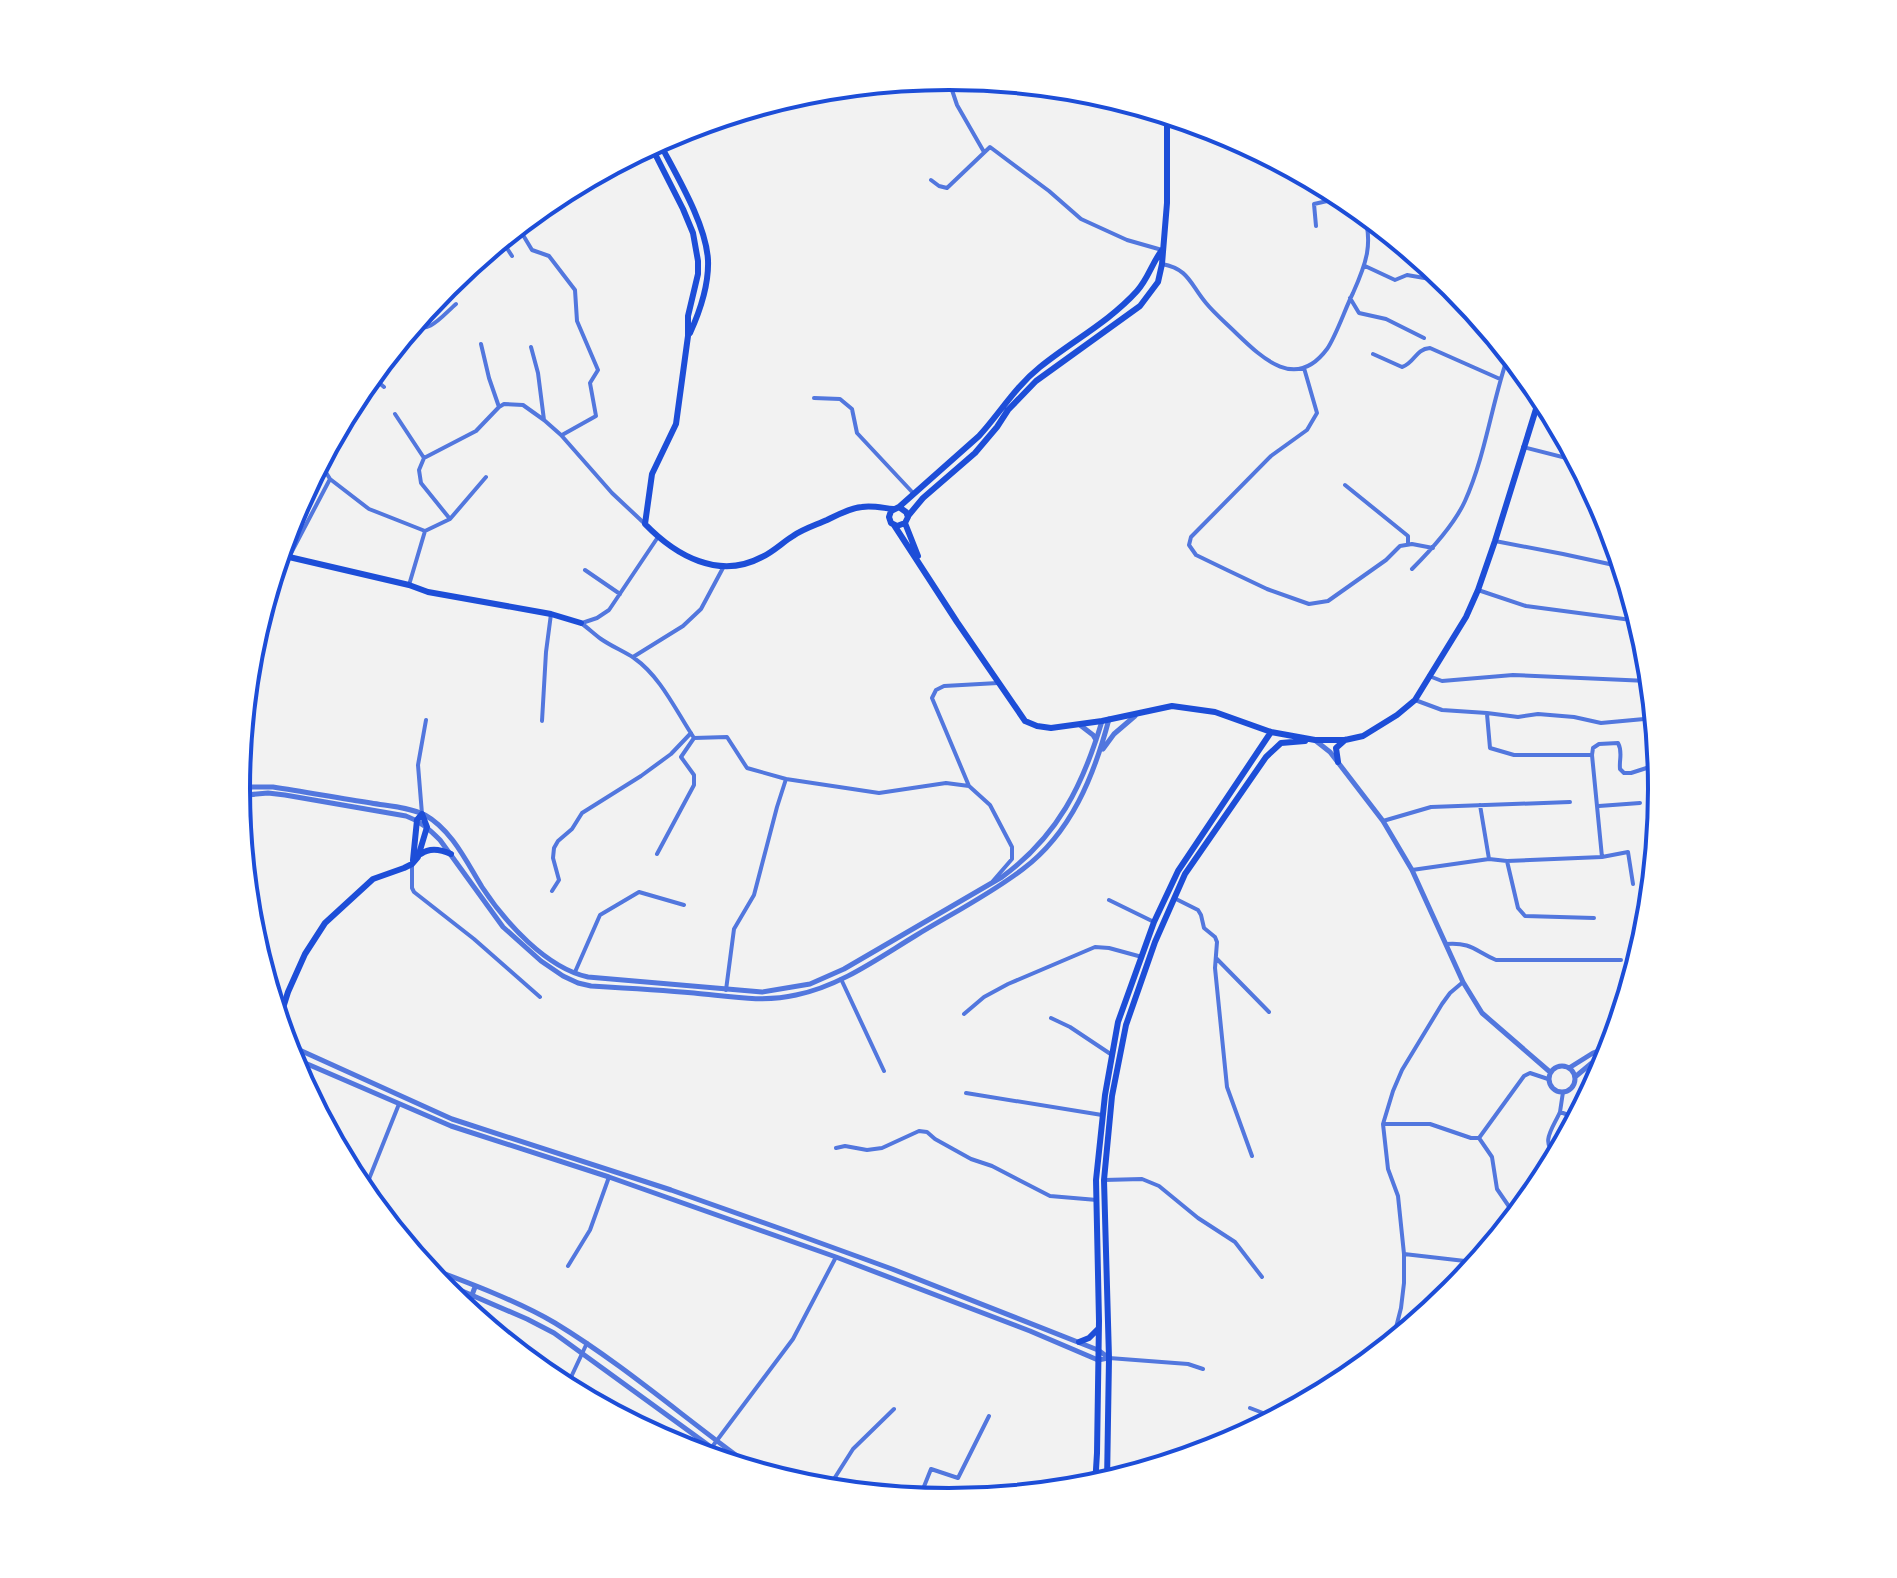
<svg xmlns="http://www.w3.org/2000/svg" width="1897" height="1578" font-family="'DM Sans',sans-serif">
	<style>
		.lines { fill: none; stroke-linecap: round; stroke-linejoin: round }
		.minor { stroke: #5277de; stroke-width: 4 }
		.tertiary { stroke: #5277de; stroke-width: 5 }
		.secondary { stroke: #1d4ed8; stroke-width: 6 }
		.rim { fill: none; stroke: #1d4ed8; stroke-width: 4 }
	</style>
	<rect width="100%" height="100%" fill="#f2f2f2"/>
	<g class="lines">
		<path class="minor" d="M951 76 949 81 957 105 984 152
			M931 180 939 186 947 188 990 147 1049 191 1081 219 1127 240 1162 250
			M517 225 532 250 549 256 575 290 577 321 598 370 590 383 596 416 562 435
			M1316 226 1314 204 1345 197
			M501 239 512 256
			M1162 264C1189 269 1190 284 1206 303 1215 314 1226 323 1236 333 1263 359 1296 391 1327 349 1336 336 1345 309 1353 293 1366 264 1374 243 1363 211
			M1365 266 1395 280 1407 275 1436 280 1458 292
			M1350 298 1359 313 1386 319 1424 338
			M411 325C428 336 443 315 456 304
			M481 344 489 378 499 407
			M531 347 538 373 544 420
			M1373 354 1402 367C1415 363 1415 349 1430 348L1500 379
			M1304 368 1317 413 1307 430 1271 456 1191 537 1189 545 1196 555 1227 570 1267 589 1309 604 1328 601 1386 560 1400 546 1412 544 1433 548
			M370 375 384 387
			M814 398 840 399 852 409 857 433 914 494
			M395 414 424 458
			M1523 447 1578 461
			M319 461 330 479 369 509 425 531
			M1345 485 1408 536V543
			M450 519 421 483 419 470 424 458 476 431 499 407 504 404 523 405 544 420 561 435 612 493 645 524
			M1495 541 1563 554 1623 567
			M289 557 330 479
			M1412 569C1430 551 1455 523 1465 501 1486 454 1492 401 1509 353
			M585 570 620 594
			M409 585 425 531 450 519 486 477
			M1478 590 1526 606 1639 621
			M581 623C588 628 594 634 601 639 611 646 623 651 634 658 661 677 676 711 694 738L727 737 747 768 786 779 777 807 754 895 734 929 726 990
			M582 623 597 618 609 610 658 537
			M633 657 683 626 701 609 724 566
			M1429 676 1442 681 1513 675 1648 681
			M1415 700 1442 710 1487 713 1518 717 1538 714 1574 717 1601 723 1655 718
			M1487 714 1490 748 1514 755H1592
			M542 721 546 652 551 614
			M786 779 879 793 946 783 969 786 990 805 1012 847V859L993 881
			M969 786 932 698 936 690 944 686 998 683
			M1480 805 1489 859
			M1599 806 1640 803
			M422 814 418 765 426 720
			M1383 821 1431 807 1570 802
			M657 854 694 785V775L681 757 694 738
			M1602 857 1592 755 1593 748 1599 744 1618 743C1623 752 1619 759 1620 769L1624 773H1631L1659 764
			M1507 861 1518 908 1525 916 1594 918
			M412 864V888L414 892 474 939 540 997
			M1412 870 1489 859 1507 861 1602 857 1628 852 1633 884
			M552 891 559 880 553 858 554 848 558 841 572 829 582 813 641 776 671 754 691 733
			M1174 898 1198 910 1201 915 1204 928 1215 937 1217 942 1215 968 1227 1087 1252 1156
			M1109 900 1154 922
			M1446 944C1472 942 1475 951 1496 960H1621
			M1216 958 1269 1012
			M575 972 600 915 639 892 684 905
			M841 979 884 1071
			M964 1014 984 997 1008 984 1095 947 1109 948 1142 957
			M1051 1018 1070 1027 1112 1055
			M1563 1092 1560 1112 1577 1118
			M966 1093 1102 1115
			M1383 1124H1430L1471 1138H1479L1492 1157 1497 1189 1510 1208
			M1479 1138 1524 1076 1530 1073 1548 1079
			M836 1148 845 1146 867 1150 882 1148 919 1131 927 1132 935 1139 971 1159 992 1166 1050 1196 1097 1200
			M1557 1155C1539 1143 1553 1128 1560 1112
			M1104 1180 1142 1179 1159 1186 1198 1218 1235 1242 1262 1277
			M363 1194 399 1104
			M1404 1254 1465 1261
			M568 1266 590 1230 609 1177
			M1392 1343 1401 1308 1404 1283V1254L1398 1196 1388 1169 1383 1124 1393 1091 1402 1070 1442 1004 1450 993 1463 982
			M1109 1358 1188 1364 1203 1369
			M567 1390 572 1375 587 1343
			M1250 1408 1263 1413 1271 1421
			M1245 1428 1247 1434
			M712 1447 793 1339 836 1257
			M1095 1477 1108 1470 1140 1472
			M827 1490 853 1449 894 1409
			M919 1499 931 1469 958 1478 989 1416"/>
		<path class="tertiary" d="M1080 725 1093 735 1096 740
			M1316 741 1330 752 1383 821 1412 870 1463 982 1482 1013 1550 1072
			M1103 749 1114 734 1135 716
			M236 791 252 787H273C306 792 338 798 371 803 388 806 409 807 425 815 452 830 467 863 482 887 505 922 546 968 588 977L762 992 810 984 844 969 1002 877C1058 836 1083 785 1102 721
			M236 796 268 793 285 795 406 816C420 821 429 829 440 840L503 927 541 961 563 976 578 983 591 986C625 988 659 990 694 993 728 996 762 1003 796 995 840 986 877 959 915 936 951 914 989 895 1023 869 1071 833 1094 776 1109 719
			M284 1043 452 1119 671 1190 790 1232 892 1269 1098 1350 1109 1358
			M289 1058 298 1060 451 1126 609 1177 836 1257 1030 1331 1098 1360 1108 1358
			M1549 1079a13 13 0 1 1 26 0a13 13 0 1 1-26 0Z
			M1569 1068 1593 1053 1612 1046
			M1575 1077 1593 1062 1609 1054
			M421 1265C464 1281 516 1300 555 1323 629 1368 692 1425 762 1474
			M432 1278 527 1319 554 1333 737 1466
			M466 1311 475 1287"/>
		<path class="secondary" d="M658 140C675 173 706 223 708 260 709 284 700 311 690 333
			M650 144 683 209 693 233 698 261V274L688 316V336L676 424 652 474 645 524C676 556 719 580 762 557 773 552 783 542 793 536 803 529 816 525 827 520 837 515 850 508 862 507 871 505 883 508 893 509
			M899 507 979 436C1000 413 1015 387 1040 367 1072 341 1109 322 1137 291 1148 279 1152 263 1162 250
			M908 516 923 498 975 453 997 427 1008 410 1036 381 1140 306 1158 282 1162 264 1167 203V114
			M905 523 897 526 891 523 889 517 891 511 899 507 906 512 908 517 905 523 918 556
			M894 525 957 622 1025 721 1037 726 1051 728 1102 721 1172 706 1215 712 1271 732 1315 740H1345L1363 736 1397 715 1415 700 1466 617 1478 590 1495 541 1541 393
			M277 557H289L409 585 428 592 551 614 581 623
			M1338 762 1336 748 1345 740
			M421 854C430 847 440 849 451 854
			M413 860 417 820 422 814
			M278 1024 288 992 305 954 325 923 373 879 404 868 412 864 418 857 427 827 422 814
			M1079 1342 1089 1338 1098 1329
			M1107 1482 1109 1358 1104 1180 1112 1096 1126 1025 1155 942 1185 874 1266 757 1281 743 1305 741
			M1095 1486 1097 1453 1099 1321 1096 1180 1105 1095 1118 1022 1154 922 1178 871 1271 732"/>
	</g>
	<path d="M0 0H1897V1578H0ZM250 789a699 699 0 1 1 1398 0a699 699 0 1 1-1398 0Z" fill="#fff" fill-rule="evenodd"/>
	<path class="rim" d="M250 789a699 699 0 1 1 1398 0a699 699 0 1 1-1398 0Z"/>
</svg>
